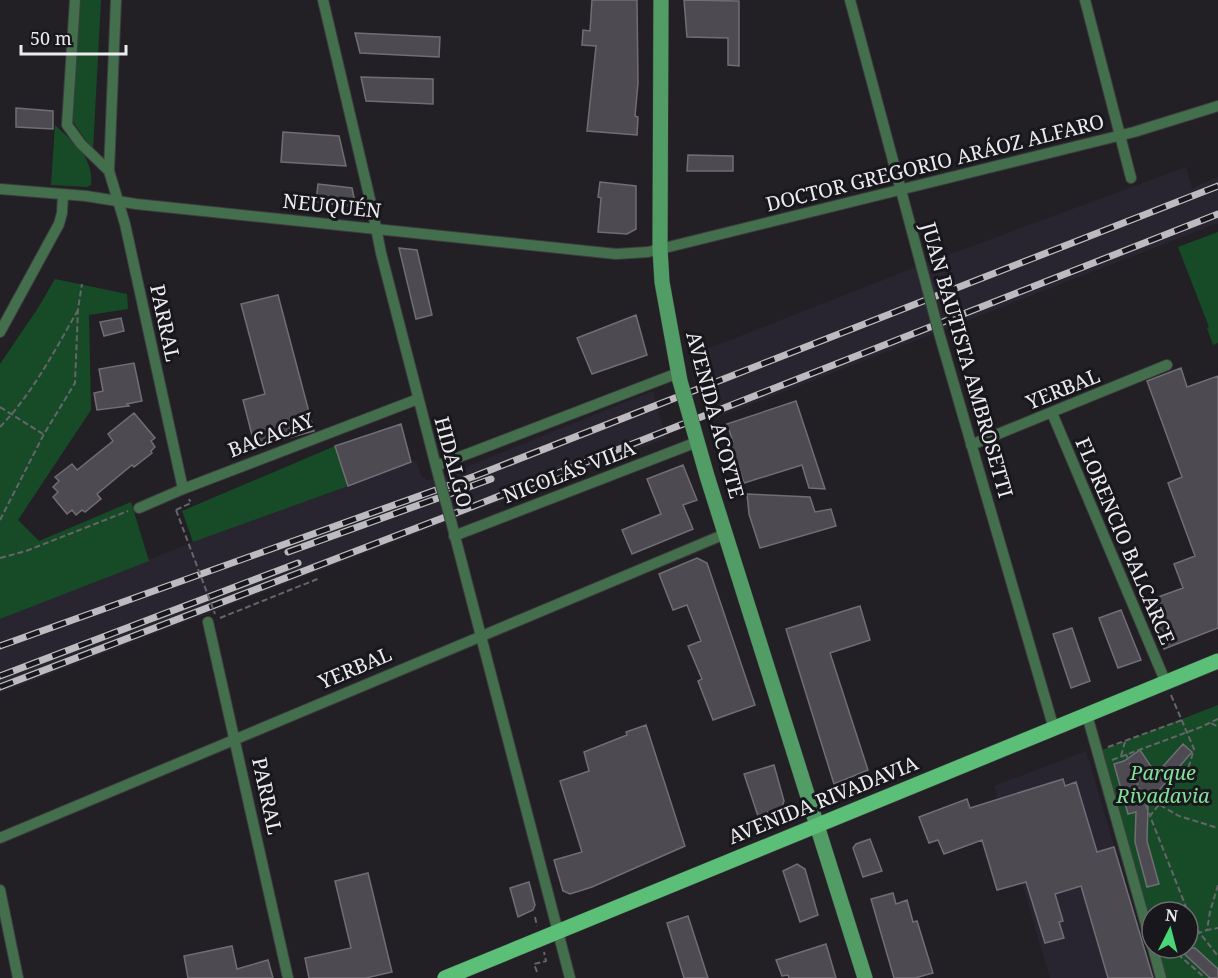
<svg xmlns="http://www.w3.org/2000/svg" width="1218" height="978" font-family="'Noto Serif',serif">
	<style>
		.built { fill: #292530 }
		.green { fill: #174b27 }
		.building { fill: #4d4b51; stroke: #706e75; stroke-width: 1.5 }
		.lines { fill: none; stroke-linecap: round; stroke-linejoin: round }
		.street-casing { stroke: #3e3c41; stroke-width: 12 }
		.secondary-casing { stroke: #3e3c41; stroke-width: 16 }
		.primary-casing { stroke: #3e3c41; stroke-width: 16 }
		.path { stroke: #666569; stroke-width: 2; stroke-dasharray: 6 3; stroke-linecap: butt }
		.street { stroke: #436f4d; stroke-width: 10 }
		.secondary { stroke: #529c65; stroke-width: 15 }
		.primary { stroke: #5cbf77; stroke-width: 15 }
		.rail-casing { stroke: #bcbbbf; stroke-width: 7 }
		.rail { stroke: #18171c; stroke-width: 4.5; stroke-dasharray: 14; stroke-linecap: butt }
		.street-bridge-casing { stroke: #3e3c41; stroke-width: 12; stroke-linecap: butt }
		.secondary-bridge-casing { stroke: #3e3c41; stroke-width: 16; stroke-linecap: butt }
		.path-bridge { stroke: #666569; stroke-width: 2; stroke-dasharray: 6 3; stroke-linecap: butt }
		.street-bridge { stroke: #436f4d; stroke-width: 10 }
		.secondary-bridge { stroke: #529c65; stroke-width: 15 }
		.labels { text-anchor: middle; stroke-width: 6; stroke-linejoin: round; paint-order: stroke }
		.street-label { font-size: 20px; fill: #ecebef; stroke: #18171c }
		.park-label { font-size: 20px; font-style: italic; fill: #83e099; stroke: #18171c }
	</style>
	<rect width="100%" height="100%" fill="#222025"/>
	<path class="built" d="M1186 167 1192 188 1218 177V223L719 417 702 351 921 265Z
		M653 391 666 438 0 693V619L193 542 416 460 421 476 427 480 439 478Z
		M1086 751 1153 978H1050L994 786Z"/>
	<path class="green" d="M79 0H101L93 150 73 122Z
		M55 125C73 142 94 157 91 185L87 187 51 185Z
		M1218 232V343L1213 345 1207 328 1209 327 1178 247Z
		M55 279 127 294 128 309 89 315 91 410 18 520 39 541 131 502 149 561 0 619V364L38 308Z
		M335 446 348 486 193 542 182 511Z
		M1218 705V978H1161L1153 948H1188V912H1152V946L1097 752Z"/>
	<path class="building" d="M592 0H637L638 83 635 116 638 117 637 135 587 131 596 46 582 45 583 30 590 31Z
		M684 0 739 1V66L728 65V38L687 37Z
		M355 33 440 37 439 57 360 53Z
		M361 77 433 79V104L366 101Z
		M16 108 53 111V129L16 127Z
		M283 132 339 136 346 166 281 162Z
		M688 155 733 156V171H687Z
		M600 182 636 186V229L627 234 598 232 601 198 598 197Z
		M318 184 352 188 356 207 316 202Z
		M399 248 417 250 432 315 416 319Z
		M278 295 314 431 255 447 243 400 265 394 241 304Z
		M636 315 647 355 592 374 577 338Z
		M121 318 124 331 104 336 100 322Z
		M134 363 142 401 127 404 129 406 97 410 94 393 103 391 99 369Z
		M1181 368 1187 387 1218 376V628L1164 649 1147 601 1183 588 1174 564 1195 556 1168 483 1182 477 1147 381Z
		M796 401 825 489 809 488 802 465 744 483 737 462 732 463 726 444 733 442 727 424Z
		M134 413 155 438 151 441 155 447 151 451 152 453 134 467 132 465 97 494 101 499 85 512 82 510 76 515 72 510 67 514 53 497 58 492 53 487 59 481 55 477 72 464 77 470 113 441 108 434Z
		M401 424 411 462 348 486 335 446Z
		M683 465 697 500 683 505 693 529 632 554 622 530 661 514 647 479Z
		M747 494 810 497 815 512 831 509 836 526 760 548 749 514Z
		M697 558 707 563 755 705 713 720 698 681 702 679 688 646 701 641 687 605 673 610 659 574Z
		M860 606 870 640 830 653 868 770 834 784 786 629Z
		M1121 610 1141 660 1118 668 1099 618Z
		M1072 628 1090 681 1071 688 1053 634Z
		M646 725 685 846 592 887 570 894 563 891 554 860 582 852 560 781 589 771 584 752 627 735 626 732Z
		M1183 744 1192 752 1148 803 1147 841 1159 884 1147 887 1135 842 1136 812 1128 814 1114 764 1124 761 1140 750 1156 774Z
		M774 765 784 801 782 807 758 816 744 774Z
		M1063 779 1065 786 1076 782 1097 852 1114 847 1153 978H1108L1081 886 1055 894 1063 921 1059 922 1064 938 1045 943 1026 882 997 890 982 840 944 854 938 840 929 843 919 817 967 799 970 808Z
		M870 839 882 871 863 877 853 848 856 844Z
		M797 864 805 869 818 915 800 922 783 871Z
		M368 873 392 972 366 978H309L305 958 351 948 335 881Z
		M529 882 535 905 533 910 518 917 510 888Z
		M893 893 896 904 907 900 913 922 917 921 933 973 915 978H894L871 899Z
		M688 916 708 978H684L667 923Z
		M826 944 836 978H789L788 975 782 976 776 960Z
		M232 946 237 969 268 960 273 978H188L184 956Z
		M1178 948H1195L1218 969V978H1210Z"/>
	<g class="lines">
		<defs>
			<path id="street" d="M75 0 67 125 81 144 109 171
				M116 0 109 171 125 224 183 489
				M323 0 372 208 381 253 439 478
				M850 0 921 265
				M1085 0 1131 178
				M0 189 86 196 136 204 616 254 648 252 1134 132 1218 106
				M0 332 59 224 62 213 63 195
				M939 333 1054 729
				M1052 413 1166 683
				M971 445 1167 365
				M436 466 678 373
				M139 508 183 489 418 399
				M451 521 570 978
				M454 536 697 442
				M208 622 288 978
				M1087 715 1152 946
				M0 838 725 534
				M0 890 18 978
				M1153 948 1161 978"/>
			<path id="secondary" d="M661 0 660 249 662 282 680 381
				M693 427 707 476 865 978"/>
			<path id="primary" d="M445 978 1218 661"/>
		</defs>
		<use href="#street" class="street-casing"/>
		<use href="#secondary" class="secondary-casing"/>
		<use href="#primary" class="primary-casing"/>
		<path class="path" d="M0 407 43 434
			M0 427C33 393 55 350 78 310
			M176 510 191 503 189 499
			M0 520 44 434 75 383 78 309 82 284
			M0 558 26 551 128 511
			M220 618 320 578
			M1171 695 1194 749 1189 766 1150 816 1188 912
			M1211 723 1218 727
			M1108 747 1182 720
			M1126 754 1150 816
			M1121 756 1125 742
			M1112 760 1201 727 1218 719
			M1160 805 1179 816 1218 828
			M1218 885 1210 912 1207 930 1218 928
			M1188 913 1191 922 1218 956
			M535 917 537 926
			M1188 937 1207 930
			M1171 948 1205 978
			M537 972 534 964 546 961 544 952"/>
		<use href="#street" class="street"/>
		<use href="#secondary" class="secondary"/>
		<use href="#primary" class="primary"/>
		<defs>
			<path id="rail" d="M288 552 491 479
				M0 646 475 476 1218 186
				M0 676 298 563
				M0 687 474 506 1218 214"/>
		</defs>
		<use href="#rail" class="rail-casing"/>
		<use href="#rail" class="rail"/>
		<defs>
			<path id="street-bridge" d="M921 265 939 333
				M439 478 451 521"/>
			<path id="secondary-bridge" d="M680 381 693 427"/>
		</defs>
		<use href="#street-bridge" class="street-bridge-casing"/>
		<use href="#secondary-bridge" class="secondary-bridge-casing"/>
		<path class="path-bridge" d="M176 510 215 614"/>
		<use href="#street-bridge" class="street-bridge"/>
		<use href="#secondary-bridge" class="secondary-bridge"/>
	</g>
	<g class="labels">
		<g class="street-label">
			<text transform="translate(935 163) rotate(-14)" y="7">DOCTOR GREGORIO ARÁOZ ALFARO</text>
			<text transform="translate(332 206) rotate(6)" y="7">NEUQUÉN</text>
			<text transform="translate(165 323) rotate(78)" y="7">PARRAL</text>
			<text transform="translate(967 360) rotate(74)" y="7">JUAN BAUTISTA AMBROSETTI</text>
			<text transform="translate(1063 389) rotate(-22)" y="7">YERBAL</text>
			<text transform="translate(715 415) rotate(75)" y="7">AVENIDA ACOYTE</text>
			<text transform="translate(271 435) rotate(-21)" y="7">BACACAY</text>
			<text transform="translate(453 462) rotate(75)" y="7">HIDALGO</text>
			<text transform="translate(569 472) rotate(-21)" y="7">NICOLÁS VILA</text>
			<text transform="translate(1125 541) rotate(67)" y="7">FLORENCIO BALCARCE</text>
			<text transform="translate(355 668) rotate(-23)" y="7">YERBAL</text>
			<text transform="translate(267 796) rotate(78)" y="7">PARRAL</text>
			<text transform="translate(823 800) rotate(-22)" y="7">AVENIDA RIVADAVIA</text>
		</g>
		<g class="park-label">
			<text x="1163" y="780">Parque<tspan x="1163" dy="23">Rivadavia</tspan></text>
		</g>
	</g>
	<g transform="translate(1170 930) rotate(6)"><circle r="28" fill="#18171c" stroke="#6d6c70" stroke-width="1.5"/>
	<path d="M0-4.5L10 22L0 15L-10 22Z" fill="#4ad677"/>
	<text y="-9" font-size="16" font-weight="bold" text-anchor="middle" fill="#ecebef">N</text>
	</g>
	<path d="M21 45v9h105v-9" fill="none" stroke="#ecebef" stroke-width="3"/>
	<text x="30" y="45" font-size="18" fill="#ecebef" stroke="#18171c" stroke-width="4.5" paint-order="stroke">50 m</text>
</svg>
